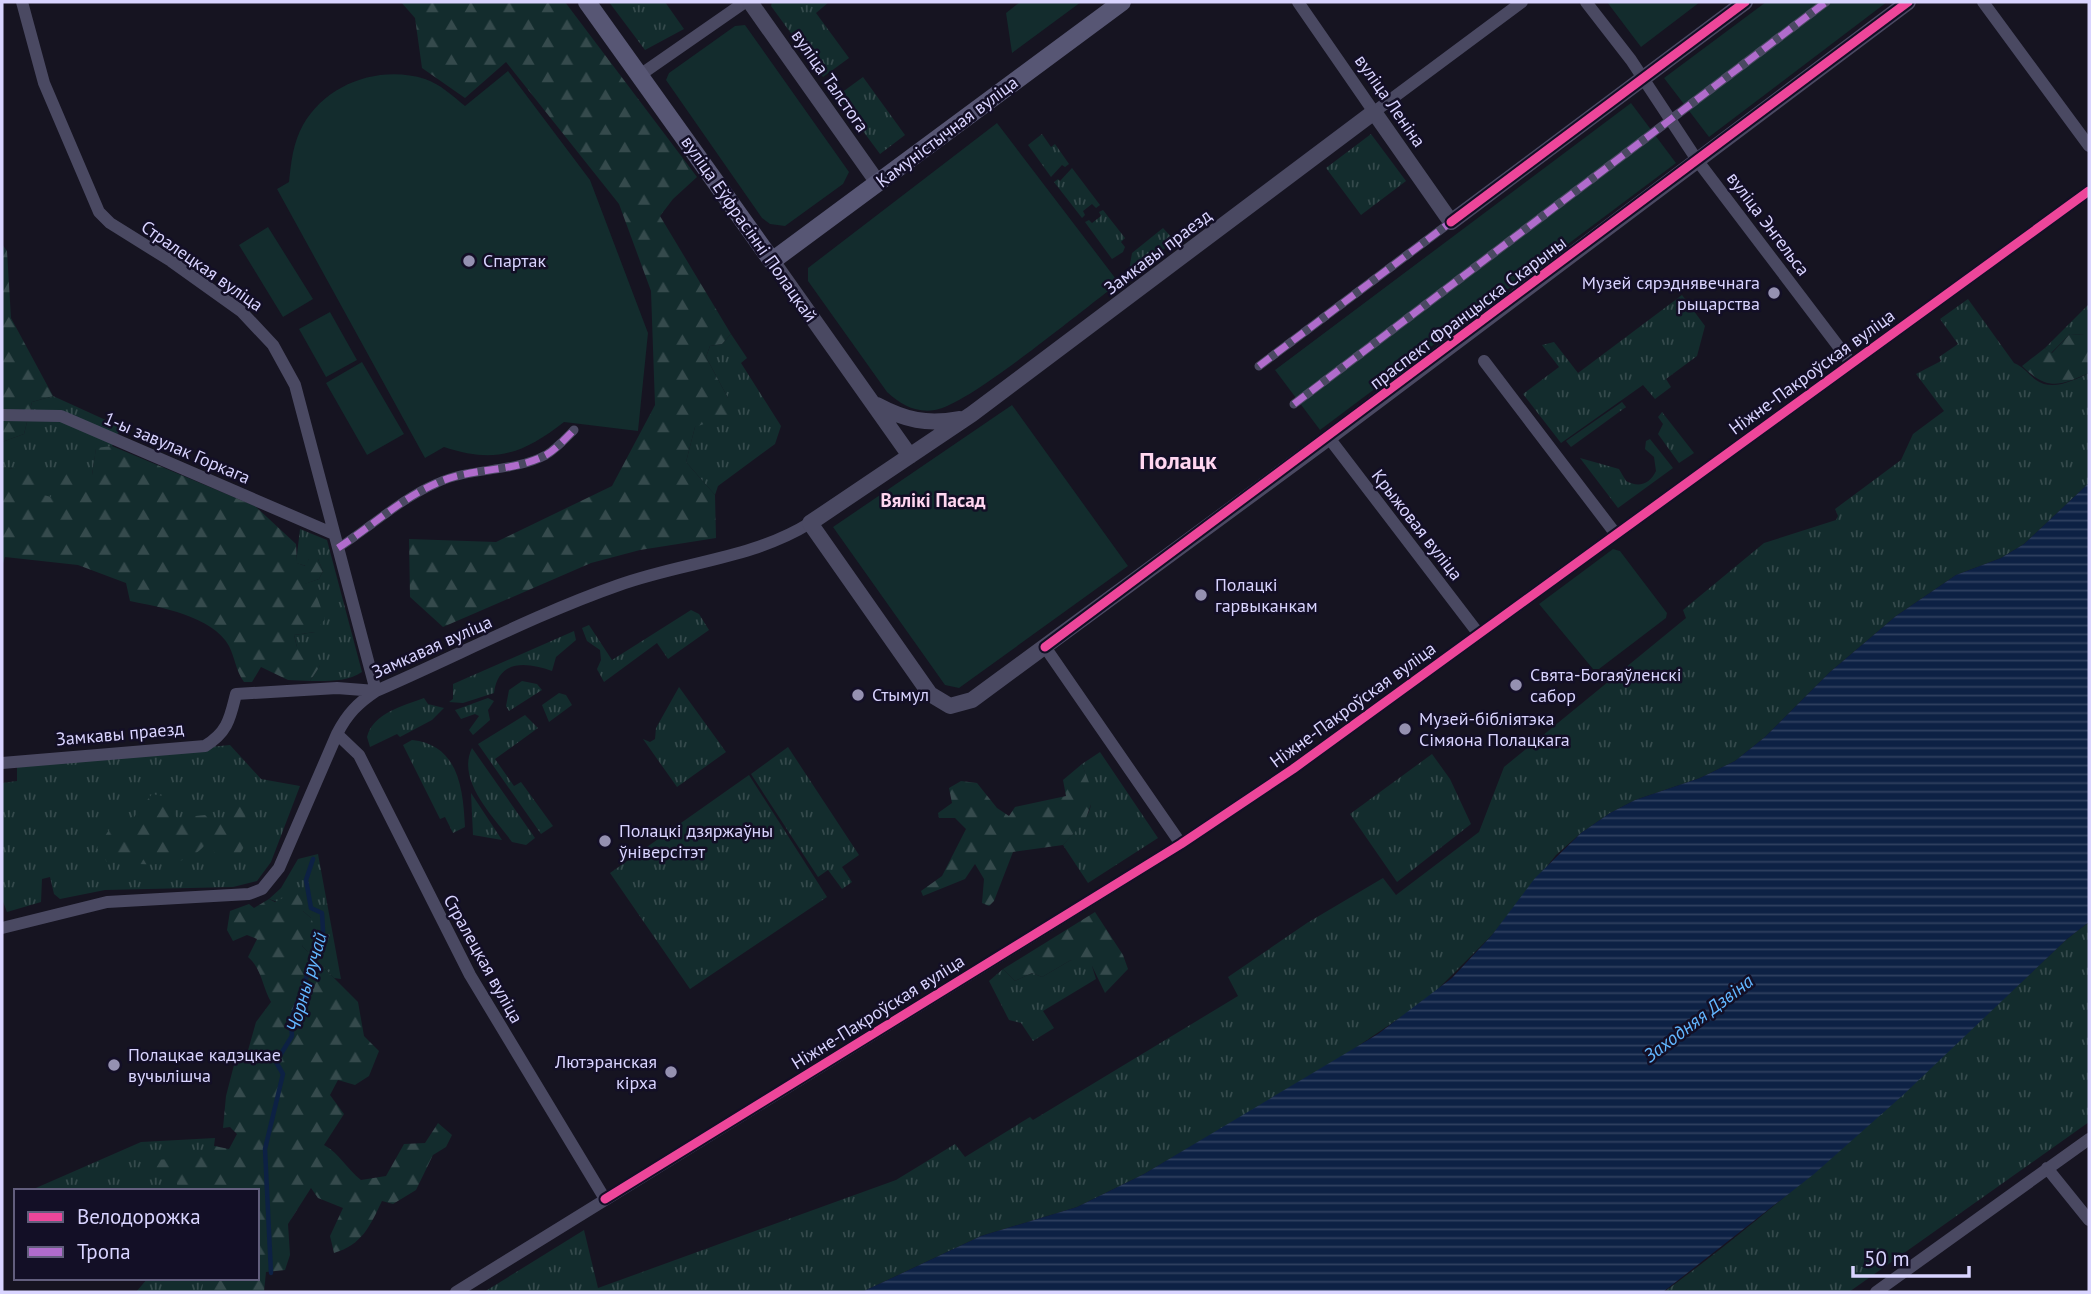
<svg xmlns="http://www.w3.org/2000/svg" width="2091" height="1294" font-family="'PT Sans',sans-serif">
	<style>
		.grass { fill: url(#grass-tufts) }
		.forest { fill: url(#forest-firs) }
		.park { fill: #132c2d }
		.water { fill: url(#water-rules) }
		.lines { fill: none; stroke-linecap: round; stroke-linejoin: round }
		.stream { stroke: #0d2144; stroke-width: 4.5 }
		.pedestrian { stroke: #4a4962; stroke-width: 9 }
		.minor { stroke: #4a4962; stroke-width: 12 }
		.tertiary { stroke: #4a4962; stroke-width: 16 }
		.secondary { stroke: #575674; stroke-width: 18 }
		.quiet { stroke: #b06ccc; stroke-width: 7; stroke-dasharray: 14 7; stroke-linecap: butt }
		.cycleway-casing { stroke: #130f26; stroke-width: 13 }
		.cycleway { stroke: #ed469a; stroke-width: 9 }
		.poi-dot { fill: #9591b1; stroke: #130f26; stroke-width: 2.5 }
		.labels { text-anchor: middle; stroke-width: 5; stroke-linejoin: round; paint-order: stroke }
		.street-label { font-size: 18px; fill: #d9d4ff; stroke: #130f26 }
		.poi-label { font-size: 18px; fill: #d9d4ff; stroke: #130f26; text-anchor: start }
		.neighbourhood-label { font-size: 19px; font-weight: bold; fill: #ffd6f0; stroke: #130f26 }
		.water-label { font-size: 19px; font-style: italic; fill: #62b6ff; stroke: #130f26 }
		.district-label { font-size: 24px; font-weight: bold; fill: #ffd6f0; stroke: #130f26 }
	</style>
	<defs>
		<pattern id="grass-tufts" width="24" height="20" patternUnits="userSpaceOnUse" patternTransform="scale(1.75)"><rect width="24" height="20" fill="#132c2d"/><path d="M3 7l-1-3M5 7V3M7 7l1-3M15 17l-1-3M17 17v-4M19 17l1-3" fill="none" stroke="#354a4c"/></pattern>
		<pattern id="forest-firs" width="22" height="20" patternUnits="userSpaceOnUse" patternTransform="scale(1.75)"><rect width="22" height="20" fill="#132c2d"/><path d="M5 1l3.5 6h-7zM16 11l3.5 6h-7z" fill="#354a4c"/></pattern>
		<pattern id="water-rules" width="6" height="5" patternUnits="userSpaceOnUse" patternTransform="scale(1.75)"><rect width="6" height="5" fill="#0d2144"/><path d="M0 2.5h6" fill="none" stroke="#304060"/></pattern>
	</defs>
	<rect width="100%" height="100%" fill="#161421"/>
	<path class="grass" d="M609 2H665L684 29 645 50Z
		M772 2H829L816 13 849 58 823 77 771 6Z
		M863 77 905 135 880 154 837 96Z
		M1042 134 1051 147 1055 144 1069 164 1065 167 1062 165 1051 177 1028 145Z
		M1371 134 1406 181 1361 215 1326 168Z
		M1072 168 1100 205 1096 208 1092 204 1083 211 1085 215 1082 218 1054 182 1058 179 1060 181Z
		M1103 210 1125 238 1121 242 1125 247 1123 252 1112 259 1085 222 1089 220 1092 223 1101 216 1099 212Z
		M1163 228 1175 241 1128 276 1132 253Z
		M1682 295 1705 326 1697 356 1666 379 1671 387 1655 399 1643 385 1561 443 1523 394 1559 367 1542 345 1554 342 1578 373Z
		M1968 299 2014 363C2024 367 2028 374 2036 380 2052 392 2074 380 2089 373V483L2024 544 2001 558 1956 575 1896 616 1830 672 1765 737 1735 761 1700 778 1635 800 1610 813 1581 833 1556 855 1492 935 1429 998 1336 1061 1144 1174 1077 1207 981 1236 862 1292H484L584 1230 598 1288 896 1180 955 1144 965 1157 1030 1117 1033 1120 1238 996 1228 977 1307 923 1383 878 1396 895 1479 832 1504 767 1686 618 1683 610 1764 543 1836 520 1838 516 1835 509 1901 460 1913 434 1944 411 1916 374 1941 361 1939 357 1958 344 1940 319Z
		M2089 304V326L2085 335 2070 334 2051 353 2045 348Z
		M731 334 747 358 741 363 781 426 775 444 718 486 715 495 686 462 695 427 728 398 706 357 710 346 722 344Z
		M53 396 121 427 112 446 96 449 92 475 51 497 29 498 13 469 3 467 2 442 24 434 32 402Z
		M1622 402 1626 407 1571 447 1566 441Z
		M1662 412 1694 453 1679 463 1658 434 1663 424 1658 417Z
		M1650 439 1673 468 1618 508 1580 458 1619 469 1626 481C1639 488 1650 484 1656 471L1654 457 1645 449 1646 441Z
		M300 529 327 540 362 672C347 682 328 681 310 681L320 666 297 647 294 635 315 632 304 584 319 579 323 571 318 559H309L306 566 296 563Z
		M691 610 699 614 709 630 668 659 657 643 604 682 597 669 601 660 600 650 587 641 582 628 589 625 612 660Z
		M574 631 576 640 556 657 552 671C527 662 498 659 494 693L463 703 449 702 453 699V684Z
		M522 681 537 684 542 690 509 711 506 706 509 690Z
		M679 687 726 752 677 787 643 739 650 742 655 739 656 728Z
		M559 693 566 695 572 705 549 722 542 705Z
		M424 698 428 704 444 708 432 720 400 737 397 734 370 747 367 737C373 713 403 706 424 698Z
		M488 698 494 701 488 710 490 720 473 735 469 730 479 716 475 714 461 719 455 710Z
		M525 715 538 728 495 759 514 786 521 782 553 826 541 834 478 744Z
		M412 740C459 745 463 789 465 827L453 833 445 817 440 819 403 745Z
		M230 745 261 779 300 786 271 862 257 881 233 887 105 890 60 899 54 894 50 877 42 879 41 902 7 912 2 899V783L17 781V766Z
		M788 747 859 855 842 867 852 882 842 889 828 870 818 877 751 774Z
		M472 748 535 838 526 845 512 842C494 817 456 781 472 748Z
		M1100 752 1158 838 1088 883 1063 845C1094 811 1098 808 1082 764Z
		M1432 754 1450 779 1471 824 1397 882 1350 814Z
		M749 775 827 897 690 989 610 873Z
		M471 793 502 840 473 835Z
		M318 854 341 979 334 978 302 946 311 918 303 911 269 899 281 888 298 859Z
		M2089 922V1122L1849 1292H1664C1810 1185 1935 1063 2067 939Z
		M1071 960 1092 966 1096 979 1043 1011 1054 1028 1033 1041 1021 1023 1009 1020 989 981 1003 969 1015 981 1032 973 1042 977Z
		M215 1138 214 1146 220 1147 208 1191H29L141 1142Z
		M148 1278H196L204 1283 202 1292H136Z"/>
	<path class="forest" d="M401 2H565L697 177 673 199 660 216 731 334 722 344 710 346 706 357 728 398V416L695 427 686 462 715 495 716 538 640 550 591 563 443 627 410 597 409 539 496 542 612 486 655 405 651 291 619 204 506 62 465 98 422 68 415 18Z
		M2 244 7 251 11 318 53 396 32 402 24 434 2 442Z
		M2089 326V373C2059 386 2048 391 2022 366L2045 348 2052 353 2070 334 2084 335Z
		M112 446 255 506 296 544 297 563 305 566 309 559H318L323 571 319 579 305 584 316 594 325 619 315 632 294 635 297 647 313 652 320 666 310 681 288 680 261 667 252 682H244C236 671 235 658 229 646 213 616 159 607 130 601L126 583 78 565 5 557 2 567V460L4 467 13 469 19 463 34 461 43 474 36 485 27 490 29 497 40 494 51 497 53 482 65 474 92 475 96 448Z
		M1082 764 1094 796 1085 821 1063 845 1013 852 994 901 989 906 982 903 984 879 975 864 965 879 923 896 921 891 942 876 966 829 955 818H939L938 813 952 803 949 788 961 781 977 783 997 808 1009 816 1015 807 1066 796 1063 780Z
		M152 794 163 796 177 818 205 815 217 826 225 818 232 799 243 801 249 838 237 859H219L207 842C186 873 139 863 107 862L97 848 115 821H131Z
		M294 892 302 897 303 911 311 918 315 928 302 946 358 1002 364 1036 379 1051 369 1076 355 1085 338 1080 330 1095 344 1114 324 1145C339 1153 347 1169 361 1180L386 1176 404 1144 425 1143 438 1123 452 1135 446 1147 433 1155 416 1190 393 1204 382 1201C370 1226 362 1245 334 1253L330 1236 343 1208 318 1198 311 1188 288 1224 290 1255 285 1270 266 1272 264 1292H202L203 1283 196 1278H257V1191H178L176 1176 152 1169 156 1160 204 1156 214 1146 229 1149 237 1134 230 1127 223 1128 226 1096 235 1061 247 1054 256 1022 271 1002C262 986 262 969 248 957L257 939 247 935 233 941 227 930 230 911 249 904 254 908 269 899 275 902Z
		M1095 912 1123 955 1128 969 1105 993 1092 966 1080 967 1071 960 1042 977 1032 973 1015 981 1003 969Z"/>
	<path class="park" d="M1020 2H1081L1012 53 1006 13Z
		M1607 2H1700L1641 47Z
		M1766 2H1887L1709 137 1664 78Z
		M745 25 849 172 843 184 785 226 770 224 762 218 666 80 669 73 735 26Z
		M508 71 590 180 648 333 638 431 564 422C523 454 495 464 444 447L425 458 277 189 289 182C291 162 293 143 303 125 327 83 380 65 425 79 440 84 453 96 465 106Z
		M1631 103 1676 163 1320 430 1275 370Z
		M997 123 1119 283C1083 309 969 405 935 410 916 413 901 405 887 392L808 281V268Z
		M268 227 313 299 283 317 239 245Z
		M330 312 357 360 326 377 299 329Z
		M362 362 404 434 367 455 326 383Z
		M1012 405 1128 566 959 688 945 685 833 527Z
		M1613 549 1620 551 1667 613 1666 618 1599 669H1593L1539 604Z"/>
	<path class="water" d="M2089 483V922L2067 939 1902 1096 1814 1174 1663 1292H862L981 1236 1077 1207 1144 1174 1378 1034 1452 978 1492 935 1535 878 1581 833 1610 813 1635 800 1700 778 1735 761 1765 737 1830 672 1896 616 1956 575 2001 558 2024 544Z"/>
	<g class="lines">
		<path class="stream" d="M271 1273 265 1149 283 1074 276 1062 292 1036 291 1020 323 931 322 913 311 908 306 880 313 859"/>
		<path class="pedestrian" d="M1259 366 1451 222
			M1294 404 1826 2
			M338 548C371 527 400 499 437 483 471 467 512 473 546 455 556 449 566 438 574 430"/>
		<path class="minor" d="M22 2 44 83 99 212 110 223 171 261 241 311 273 345 295 385 376 691
			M1298 2 1374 112 1522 2
			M1586 2 1631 60 1697 160 1851 363
			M1983 2 2089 146
			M640 75 745 2
			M1484 361 1615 533
			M2 415 61 416 334 534
			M1329 438 1478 633
			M1045 647 1181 844
			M337 734 359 755 470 975 605 1199
			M2 763 205 746C228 732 230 718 236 694L337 688 376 691
			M2 928 107 902 249 894 262 889 279 868 337 734C347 714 358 703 376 691 457 656 536 614 619 585 683 562 752 559 810 523
			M2047 1168 2089 1220
			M456 1292 1181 844 1293 769 2089 191
			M1876 1292 2089 1139"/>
		<path class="tertiary" d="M750 2 878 183
			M1745 2 1451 222 1374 112 972 414 810 523 930 694 950 706 972 700 1320 444 1908 2
			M772 261 910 456
			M877 405C905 420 927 425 959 419"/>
		<path class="secondary" d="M587 2 772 261 1122 2"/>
		<path class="quiet" d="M1259 366 1451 222
			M1294 404 1826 2
			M338 548C371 527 400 499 437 483 471 467 512 473 546 455 556 449 566 438 574 430"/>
		<defs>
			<path id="cycleway" d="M1451 222 1745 2
				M1045 647 1908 2
				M605 1199 1181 844 1293 769 2089 191"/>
		</defs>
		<use href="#cycleway" class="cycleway-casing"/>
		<use href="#cycleway" class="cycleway"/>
	</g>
	<g class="poi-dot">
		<circle cx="469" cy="261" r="7"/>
		<circle cx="1774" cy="293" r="7"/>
		<circle cx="1201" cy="595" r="7"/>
		<circle cx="1516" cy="685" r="7"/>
		<circle cx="858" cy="695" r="7"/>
		<circle cx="1405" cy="729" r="7"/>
		<circle cx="605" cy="841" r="7"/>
		<circle cx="114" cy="1065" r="7"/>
		<circle cx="671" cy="1072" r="7"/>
	</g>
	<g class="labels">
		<g class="street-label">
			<text transform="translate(830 81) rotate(55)" y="6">вуліца Талстога</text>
			<text transform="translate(1390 101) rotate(55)" y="6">вуліца Леніна</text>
			<text transform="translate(947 132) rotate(-37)" y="6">Камуністычная вуліца</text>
			<text transform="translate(1768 224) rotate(53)" y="6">вуліца Энгельса</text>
			<text transform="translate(749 229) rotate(55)" y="6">вуліца Еўфрасінні Полацкай</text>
			<text transform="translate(1158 252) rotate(-37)" y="6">Замкавы праезд</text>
			<text transform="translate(202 266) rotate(35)" y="6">Стралецкая вуліца</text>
			<text transform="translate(1468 313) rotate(-37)" y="6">праспект Францыска Скарыны</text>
			<text transform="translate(1812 372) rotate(-36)" y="6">Ніжне-Пакроўская вуліца</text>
			<text transform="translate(177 448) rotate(23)" y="6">1-ы завулак Горкага</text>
			<text transform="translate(1417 525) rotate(52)" y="6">Крыжовая вуліца</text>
			<text transform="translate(432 647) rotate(-24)" y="6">Замкавая вуліца</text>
			<text transform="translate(1353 705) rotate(-36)" y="6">Ніжне-Пакроўская вуліца</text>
			<text transform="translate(120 734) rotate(-5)" y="6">Замкавы праезд</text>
			<text transform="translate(483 959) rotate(61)" y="6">Стралецкая вуліца</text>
			<text transform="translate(878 1012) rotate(-32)" y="6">Ніжне-Пакроўская вуліца</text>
		</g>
		<g class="poi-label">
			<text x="483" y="267">Спартак</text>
			<text x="1760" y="289" text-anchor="end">Музей сярэднявечнага<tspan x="1760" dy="21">рыцарства</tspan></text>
			<text x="1215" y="591">Полацкі<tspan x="1215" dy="21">гарвыканкам</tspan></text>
			<text x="1530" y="681">Свята-Богаяўленскі<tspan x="1530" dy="21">сабор</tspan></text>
			<text x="872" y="701">Стымул</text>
			<text x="1419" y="725">Музей-бібліятэка<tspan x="1419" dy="21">Сімяона Полацкага</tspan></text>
			<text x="619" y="837">Полацкі дзяржаўны<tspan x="619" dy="21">ўніверсітэт</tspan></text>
			<text x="128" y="1061">Полацкае кадэцкае<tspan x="128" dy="21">вучылішча</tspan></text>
			<text x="657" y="1068" text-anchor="end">Лютэранская<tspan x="657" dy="21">кірха</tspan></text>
		</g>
		<g class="neighbourhood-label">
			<text x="933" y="507">Вялікі Пасад</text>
		</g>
		<g class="water-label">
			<text transform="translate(306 982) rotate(-74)" y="7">Чорны ручай</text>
			<text transform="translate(1698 1018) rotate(-37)" y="7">Заходняя Дзвіна</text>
		</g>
		<g class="district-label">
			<text x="1178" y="469">Полацк</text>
		</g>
	</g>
	<rect width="2091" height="1294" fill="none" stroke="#d9d4ff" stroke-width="7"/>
	<rect x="14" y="1189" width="245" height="91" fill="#130f26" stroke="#625e7d" stroke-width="2"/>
	<rect x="28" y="1212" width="35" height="10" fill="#ed469a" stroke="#625e7d" stroke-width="2"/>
	<text x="77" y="1224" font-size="21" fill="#d9d4ff">Велодорожка</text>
	<rect x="28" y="1247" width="35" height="10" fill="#b06ccc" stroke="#625e7d" stroke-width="2"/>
	<text x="77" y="1259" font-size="21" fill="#d9d4ff">Тропа</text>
	<path d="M1853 1266v10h116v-10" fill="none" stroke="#d9d4ff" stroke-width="3.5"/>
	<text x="1864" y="1266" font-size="21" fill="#d9d4ff" stroke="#130f26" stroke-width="5" paint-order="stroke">50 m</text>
</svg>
